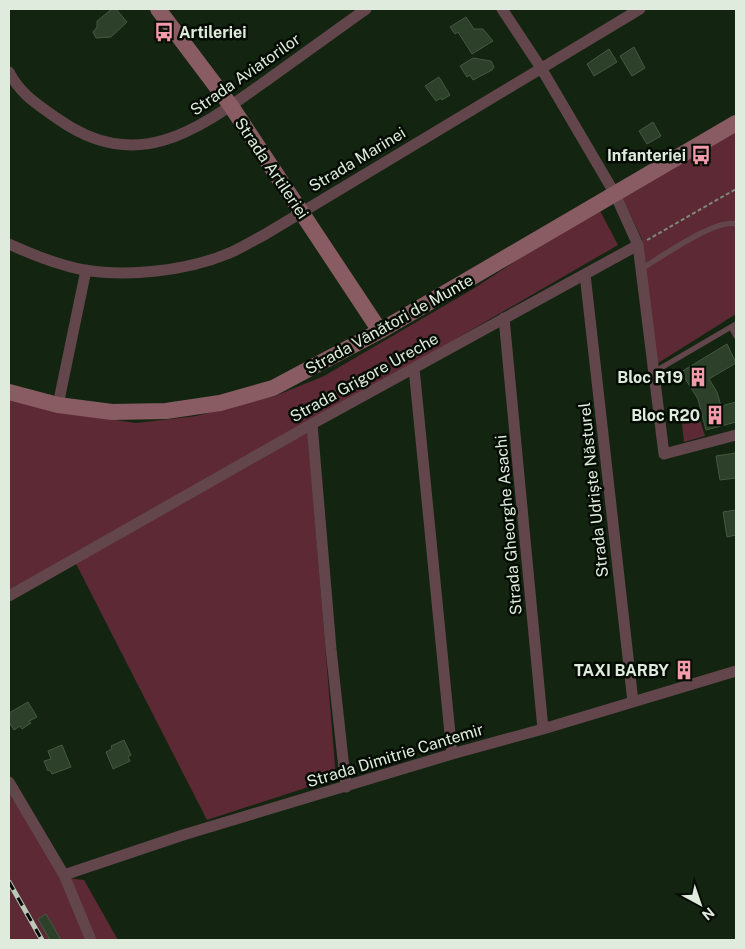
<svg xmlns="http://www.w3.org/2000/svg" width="745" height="949" font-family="'Public Sans',sans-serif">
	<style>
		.green { fill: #5c2935 }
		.building { fill: #2d412a; stroke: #455941 }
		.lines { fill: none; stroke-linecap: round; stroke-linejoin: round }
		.path { stroke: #7c8b79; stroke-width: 2; stroke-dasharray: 4 2.5; stroke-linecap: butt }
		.lane { stroke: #63464c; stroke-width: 5.5 }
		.street { stroke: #63464c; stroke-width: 11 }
		.secondary { stroke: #895c64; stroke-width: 16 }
		.rail-casing { stroke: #bcc9b9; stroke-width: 5 }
		.rail { stroke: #050c04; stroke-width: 3; stroke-dasharray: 9; stroke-linecap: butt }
		.labels { text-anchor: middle; stroke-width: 5; stroke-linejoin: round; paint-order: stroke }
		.poi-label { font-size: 16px; font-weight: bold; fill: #dfebdc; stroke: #050c04; text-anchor: end }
		.street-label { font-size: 16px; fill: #dfebdc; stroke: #050c04 }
	</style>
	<rect width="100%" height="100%" fill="#132510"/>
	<path class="green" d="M736 125V314L655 365 642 239 620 193Z
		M598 207 618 245 307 425 336 778 207 820 72 556 9 594V400L55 411 136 423 196 416 275 396 324 376 473 289Z
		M697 411 705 436 684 442 681 415Z
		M9 785 60 877 84 880 118 940H9Z"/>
	<path class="building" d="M112 9H116L127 22 111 37 96 38 93 32 97 27V21Z
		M466 17 474 29H483L493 41 472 54 458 32 455 34 450 27Z
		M634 47 645 68 632 76 620 56Z
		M609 49 617 62 594 76 587 64Z
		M473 58 491 61 494 67 492 70 473 80 470 75 467 77 460 66Z
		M439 77 450 95 442 100 441 98 436 101 425 86Z
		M653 122 661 136 647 144 639 131Z
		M727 344 736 363 709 379 717 392 721 406 736 402V422L706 430 698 399 681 372Z
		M736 453V478L720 480 716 456Z
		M736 510V535L727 537 723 512Z
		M28 702 37 717 29 721 31 723 22 729 20 726 14 730 9 722V713Z
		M124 740 131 755 128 757 130 761 113 769 106 752 112 749 111 746Z
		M62 745 71 767 52 774 50 770 48 771 44 761 51 759 48 751Z
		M46 914 61 940H50L38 919Z"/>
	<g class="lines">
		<path class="path" d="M647 240 736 189"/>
		<path class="lane" d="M641 269C660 258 716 218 736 224
			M731 327 736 336
			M654 372 736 324"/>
		<path class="street" d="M502 9 541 68 615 194 638 245 664 454 736 435
			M9 72C21 95 37 104 58 119 140 177 201 127 270 78 302 55 334 32 366 9
			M9 244C33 255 58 265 84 270 128 277 186 271 227 254 240 249 252 241 264 235L640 9
			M585 274 633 702
			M504 318 543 729
			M414 368 452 754
			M58 405 86 270
			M312 424 331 649 346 787
			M9 596 312 424 638 245
			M9 782 64 875 91 940
			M64 875 183 835 452 754 543 729 736 671"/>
		<path class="secondary" d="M158 9 231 106 380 331
			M9 392 58 405 112 412 166 411 220 403 273 388 380 331 736 123"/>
		<defs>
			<path id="rail" d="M9 882 42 940"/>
		</defs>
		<use href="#rail" class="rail-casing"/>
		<use href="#rail" class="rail"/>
	</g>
	<defs>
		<symbol id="bus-bare" viewBox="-9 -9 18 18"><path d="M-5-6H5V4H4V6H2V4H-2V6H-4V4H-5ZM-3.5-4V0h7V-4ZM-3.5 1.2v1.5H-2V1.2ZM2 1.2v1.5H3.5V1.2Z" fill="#f39aab" stroke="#050c04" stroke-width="2.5" paint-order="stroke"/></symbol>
		<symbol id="building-bare" viewBox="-9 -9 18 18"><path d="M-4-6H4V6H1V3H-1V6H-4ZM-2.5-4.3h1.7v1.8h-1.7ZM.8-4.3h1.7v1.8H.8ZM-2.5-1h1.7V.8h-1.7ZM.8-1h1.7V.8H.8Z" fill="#f39aab" stroke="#050c04" stroke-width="2.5" paint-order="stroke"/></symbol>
	</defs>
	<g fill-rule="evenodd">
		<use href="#bus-bare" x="150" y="18" width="28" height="28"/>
		<use href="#bus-bare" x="687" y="141" width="28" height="28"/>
		<use href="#building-bare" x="684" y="363" width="28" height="28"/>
		<use href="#building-bare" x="701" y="401" width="28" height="28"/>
		<use href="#building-bare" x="670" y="656" width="28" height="28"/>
	</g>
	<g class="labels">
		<g class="poi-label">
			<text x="179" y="38" text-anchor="start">Artileriei</text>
			<text x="686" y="161">Infanteriei</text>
			<text x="683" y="383">Bloc R19</text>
			<text x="700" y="421">Bloc R20</text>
			<text x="669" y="676">TAXI BARBY</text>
		</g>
		<g class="street-label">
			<text transform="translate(245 74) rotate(-35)" y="6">Strada Aviatorilor</text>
			<text transform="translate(357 159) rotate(-31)" y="6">Strada Marinei</text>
			<text transform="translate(272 168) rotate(56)" y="6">Strada Artileriei</text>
			<text transform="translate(389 324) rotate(-29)" y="6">Strada Vânători de Munte</text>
			<text transform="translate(364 377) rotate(-29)" y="6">Strada Grigore Ureche</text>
			<text transform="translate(593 490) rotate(-96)" y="6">Strada Udriște Năsturel</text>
			<text transform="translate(508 525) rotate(-95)" y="6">Strada Gheorghe Asachi</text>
			<text transform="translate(395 755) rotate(-17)" y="6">Strada Dimitrie Cantemir</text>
		</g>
	</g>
	<rect width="745" height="949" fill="none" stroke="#dfebdc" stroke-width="20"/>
	<g transform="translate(700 904) rotate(140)" stroke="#050c04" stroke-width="4" paint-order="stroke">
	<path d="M0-4L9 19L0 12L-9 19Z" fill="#dfebdc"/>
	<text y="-8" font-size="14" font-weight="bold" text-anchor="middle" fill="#dfebdc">N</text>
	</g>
</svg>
